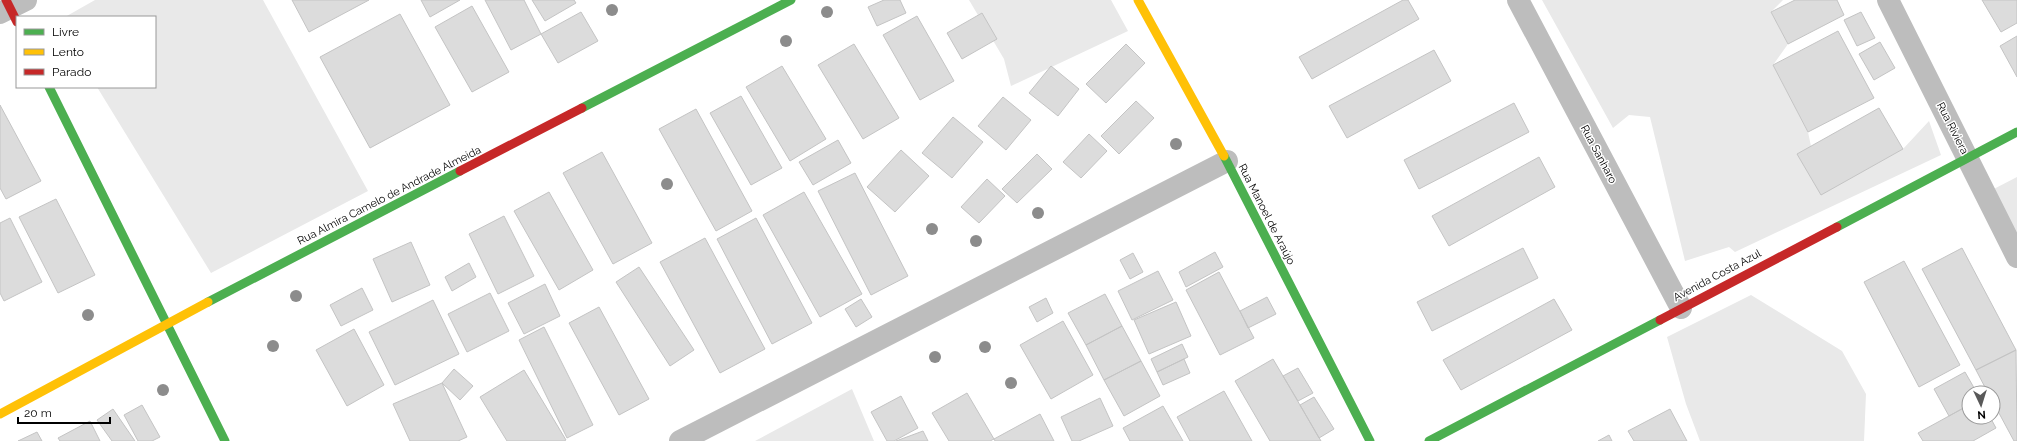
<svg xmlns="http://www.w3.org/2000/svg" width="2017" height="441" font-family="Raleway,sans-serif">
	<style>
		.green { fill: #e9e9e9 }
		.building { fill: #dcdcdc; stroke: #c4c4c4 }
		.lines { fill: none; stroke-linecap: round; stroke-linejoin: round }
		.street { stroke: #bdbdbd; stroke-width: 22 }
		.fast { stroke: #4caf50; stroke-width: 9 }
		.slow { stroke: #ffc107; stroke-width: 9 }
		.jam { stroke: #c62828; stroke-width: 9 }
		.tree { fill: #8c8c8c }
		.labels { text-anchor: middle; stroke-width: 3; stroke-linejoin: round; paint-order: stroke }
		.street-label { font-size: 11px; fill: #000; stroke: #fff }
	</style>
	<rect width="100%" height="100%" fill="#fff"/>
	<path class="green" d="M95 0H263L368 191 211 273 97 87H155V17H65Z
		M969 0H1111L1128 31 1011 86 1004 59Z
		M1542 0H1783L1771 12 1788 44 1773 65 1808 132 1821 194 1903 149 1929 121 1941 155 1735 252 1729 247 1685 261 1650 117 1629 115 1613 128Z
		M2017 177V253L1986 193Z
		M1751 295 1842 351 1866 394 1864 441H1700L1686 404 1667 337Z
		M852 389 874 441H755Z"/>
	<path class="building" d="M292 0H369L309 32Z
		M421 0H460L430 17Z
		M485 0H524L541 34 511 50Z
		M532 0H574L576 3 545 21Z
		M884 0H900L906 13 877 26 868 7Z
		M1403 0H1408L1419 19 1312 79 1299 57Z
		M1795 0H1837L1844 15 1788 44 1771 12Z
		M1982 0H2017V23L2001 32Z
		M472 6 509 72 472 92 435 27Z
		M581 12 598 41 558 63 541 34Z
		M1861 12 1875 38 1857 46 1844 20Z
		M982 13 997 39 962 59 947 33Z
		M400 14 450 105 370 148 320 57Z
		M917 16 954 81 920 100 883 35Z
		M1838 31 1874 98 1808 132 1773 65Z
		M2017 36V77L2000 46Z
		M1880 42 1895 68 1874 80 1859 54Z
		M854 44 899 118 863 139 818 65Z
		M1126 44 1145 63 1106 103 1086 84Z
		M1434 50 1451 81 1347 138 1329 106Z
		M782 66 826 139 790 161 746 87Z
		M1051 66 1079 89 1058 116 1029 93Z
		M741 96 782 168 751 185 710 113Z
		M1003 97 1031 120 1006 150 978 126Z
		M1136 101 1154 118 1119 154 1101 136Z
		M1514 103 1529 132 1419 189 1404 160Z
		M0 105 41 181 6 199 0 188Z
		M1879 108 1903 149 1821 195 1797 154Z
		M696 109 752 211 716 231 659 129Z
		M953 117 983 142 952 178 922 153Z
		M1089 134 1107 151 1081 178 1063 162Z
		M838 140 851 163 813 185 799 162Z
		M901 150 929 176 895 212 867 187Z
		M602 152 652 243 613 264 563 173Z
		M1037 154 1052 169 1017 203 1002 189Z
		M1539 157 1555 187 1449 246 1432 216Z
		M855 173 908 276 871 295 818 191Z
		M987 179 1005 196 979 223 961 207Z
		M549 192 593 270 559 290 514 211Z
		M804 192 862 294 820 317 763 215Z
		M56 199 95 275 58 293 19 217Z
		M504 216 534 276 498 294 469 234Z
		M10 218 42 282 4 301 0 293V223Z
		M756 218 812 323 772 344 717 239Z
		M705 238 765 349 720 373 660 262Z
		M411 242 430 285 392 302 373 259Z
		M1523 248 1538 278 1432 331 1417 302Z
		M1962 248 2016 350 1976 370 1922 269Z
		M1215 252 1223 267 1186 287 1179 272Z
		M1133 253 1143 272 1130 279 1120 260Z
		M1904 261 1960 365 1919 387 1864 282Z
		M469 263 476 277 452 291 445 277Z
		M639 267 694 350 670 366 616 282Z
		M1158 271 1173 300 1132 320 1118 291Z
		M1219 272 1254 338 1220 355 1186 290Z
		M545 284 560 316 524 334 508 303Z
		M362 288 373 310 341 326 330 305Z
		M490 293 509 331 467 352 448 314Z
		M1105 294 1122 326 1086 345 1068 313Z
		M1267 297 1276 314 1248 328 1240 311Z
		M1046 298 1053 313 1037 322 1029 307Z
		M861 299 872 317 856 327 845 309Z
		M1554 299 1572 330 1461 390 1443 360Z
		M433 300 459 354 395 385 369 332Z
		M1176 302 1191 336 1149 354 1134 320Z
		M599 307 649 399 619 415 569 323Z
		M1063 321 1093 375 1051 399 1020 345Z
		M1122 326 1141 361 1104 380 1086 345Z
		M544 327 593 425 567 438 519 340Z
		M354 329 384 385 347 406 316 350Z
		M1182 344 1188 357 1157 372 1151 359Z
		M2016 350 2017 441H2014L1993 402V393H1988L1976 370Z
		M1184 359 1190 373 1163 385 1157 372Z
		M1273 359 1283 376 1321 441H1270L1235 381Z
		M1141 361 1160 396 1124 416 1104 380Z
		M1298 368 1313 393 1298 401 1283 376Z
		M454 369 473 386 460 400 442 383Z
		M524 370 566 440 564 441H507L480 397Z
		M1965 372 1977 393H1969V405L1949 416 1934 389Z
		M442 383 467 437 458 441H410L393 404Z
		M1224 391 1252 441H1190L1177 417Z
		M967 393 994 439 990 441H949L932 413Z
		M901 396 918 428 894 441H887L871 412Z
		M1314 397 1334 429 1319 438 1300 405Z
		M1100 398 1113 426 1079 441H1072L1061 417Z
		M142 405 160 437 152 441H138L124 415Z
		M1969 405V417H1990L1996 428 1973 441H1923L1918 433Z
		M1163 406 1183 441H1130L1123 428Z
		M113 409 135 441H112L97 420Z
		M1670 409 1687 441H1634L1628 431Z
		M1040 414 1054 441H995L994 439Z
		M90 421 100 441H60L58 438Z
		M923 431 928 441H896Z
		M37 432 42 441H18Z
		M1609 435 1612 441H1598Z"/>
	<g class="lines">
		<path class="street" d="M1518 0 1681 308
			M1888 0 2017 257
			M0 13 26 0
			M680 441 1227 161"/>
		<path class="fast" d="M49 87 225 441
			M582 108 791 0
			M1224 156 1370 441
			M1837 227 2017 132
			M208 302 460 171
			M1429 441 1660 320"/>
		<path class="slow" d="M1138 0 1224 156
			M0 414 208 302"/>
		<path class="jam" d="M6 0 17 22
			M460 171 582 108
			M1660 320 1837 227"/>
	</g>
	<g class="tree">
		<circle cx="612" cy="10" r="6"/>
		<circle cx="827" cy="12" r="6"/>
		<circle cx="786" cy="41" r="6"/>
		<circle cx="1176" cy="144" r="6"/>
		<circle cx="667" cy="184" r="6"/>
		<circle cx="1038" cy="213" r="6"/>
		<circle cx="932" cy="229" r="6"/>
		<circle cx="976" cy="241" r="6"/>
		<circle cx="296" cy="296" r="6"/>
		<circle cx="88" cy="315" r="6"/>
		<circle cx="273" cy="346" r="6"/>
		<circle cx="985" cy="347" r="6"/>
		<circle cx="935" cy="357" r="6"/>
		<circle cx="1011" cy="383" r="6"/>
		<circle cx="163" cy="390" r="6"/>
	</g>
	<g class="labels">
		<g class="street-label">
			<text transform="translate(1953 128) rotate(63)" y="4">Rua Riviera</text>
			<text transform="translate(1599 154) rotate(62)" y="4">Rua Sanharo</text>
			<text transform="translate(389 195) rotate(-27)" y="4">Rua Almira Camelo de Andrade Almeida</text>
			<text transform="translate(1267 214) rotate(63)" y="4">Rua Manoel de Araújo</text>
			<text transform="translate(1717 275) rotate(-28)" y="4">Avenida Costa Azul</text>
		</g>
	</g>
	<rect x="16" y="16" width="140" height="72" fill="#ffffff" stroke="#999999"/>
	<rect x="24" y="29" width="20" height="6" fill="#4caf50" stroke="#999999"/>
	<text x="52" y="36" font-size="12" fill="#000000">Livre</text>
	<rect x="24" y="49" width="20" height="6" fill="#ffc107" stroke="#999999"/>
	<text x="52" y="56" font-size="12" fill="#000000">Lento</text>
	<rect x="24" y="69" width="20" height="6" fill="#c62828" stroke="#999999"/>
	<text x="52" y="76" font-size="12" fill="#000000">Parado</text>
	<g transform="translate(1981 405) rotate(176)"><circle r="19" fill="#ffffff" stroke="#999999"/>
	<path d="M0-3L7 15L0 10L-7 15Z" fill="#595959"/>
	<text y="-6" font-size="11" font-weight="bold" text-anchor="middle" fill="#000000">N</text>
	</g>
	<path d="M18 417v6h92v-6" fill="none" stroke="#000000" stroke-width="2"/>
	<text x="24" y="417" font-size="12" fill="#000000" stroke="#ffffff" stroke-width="3" paint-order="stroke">20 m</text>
</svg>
